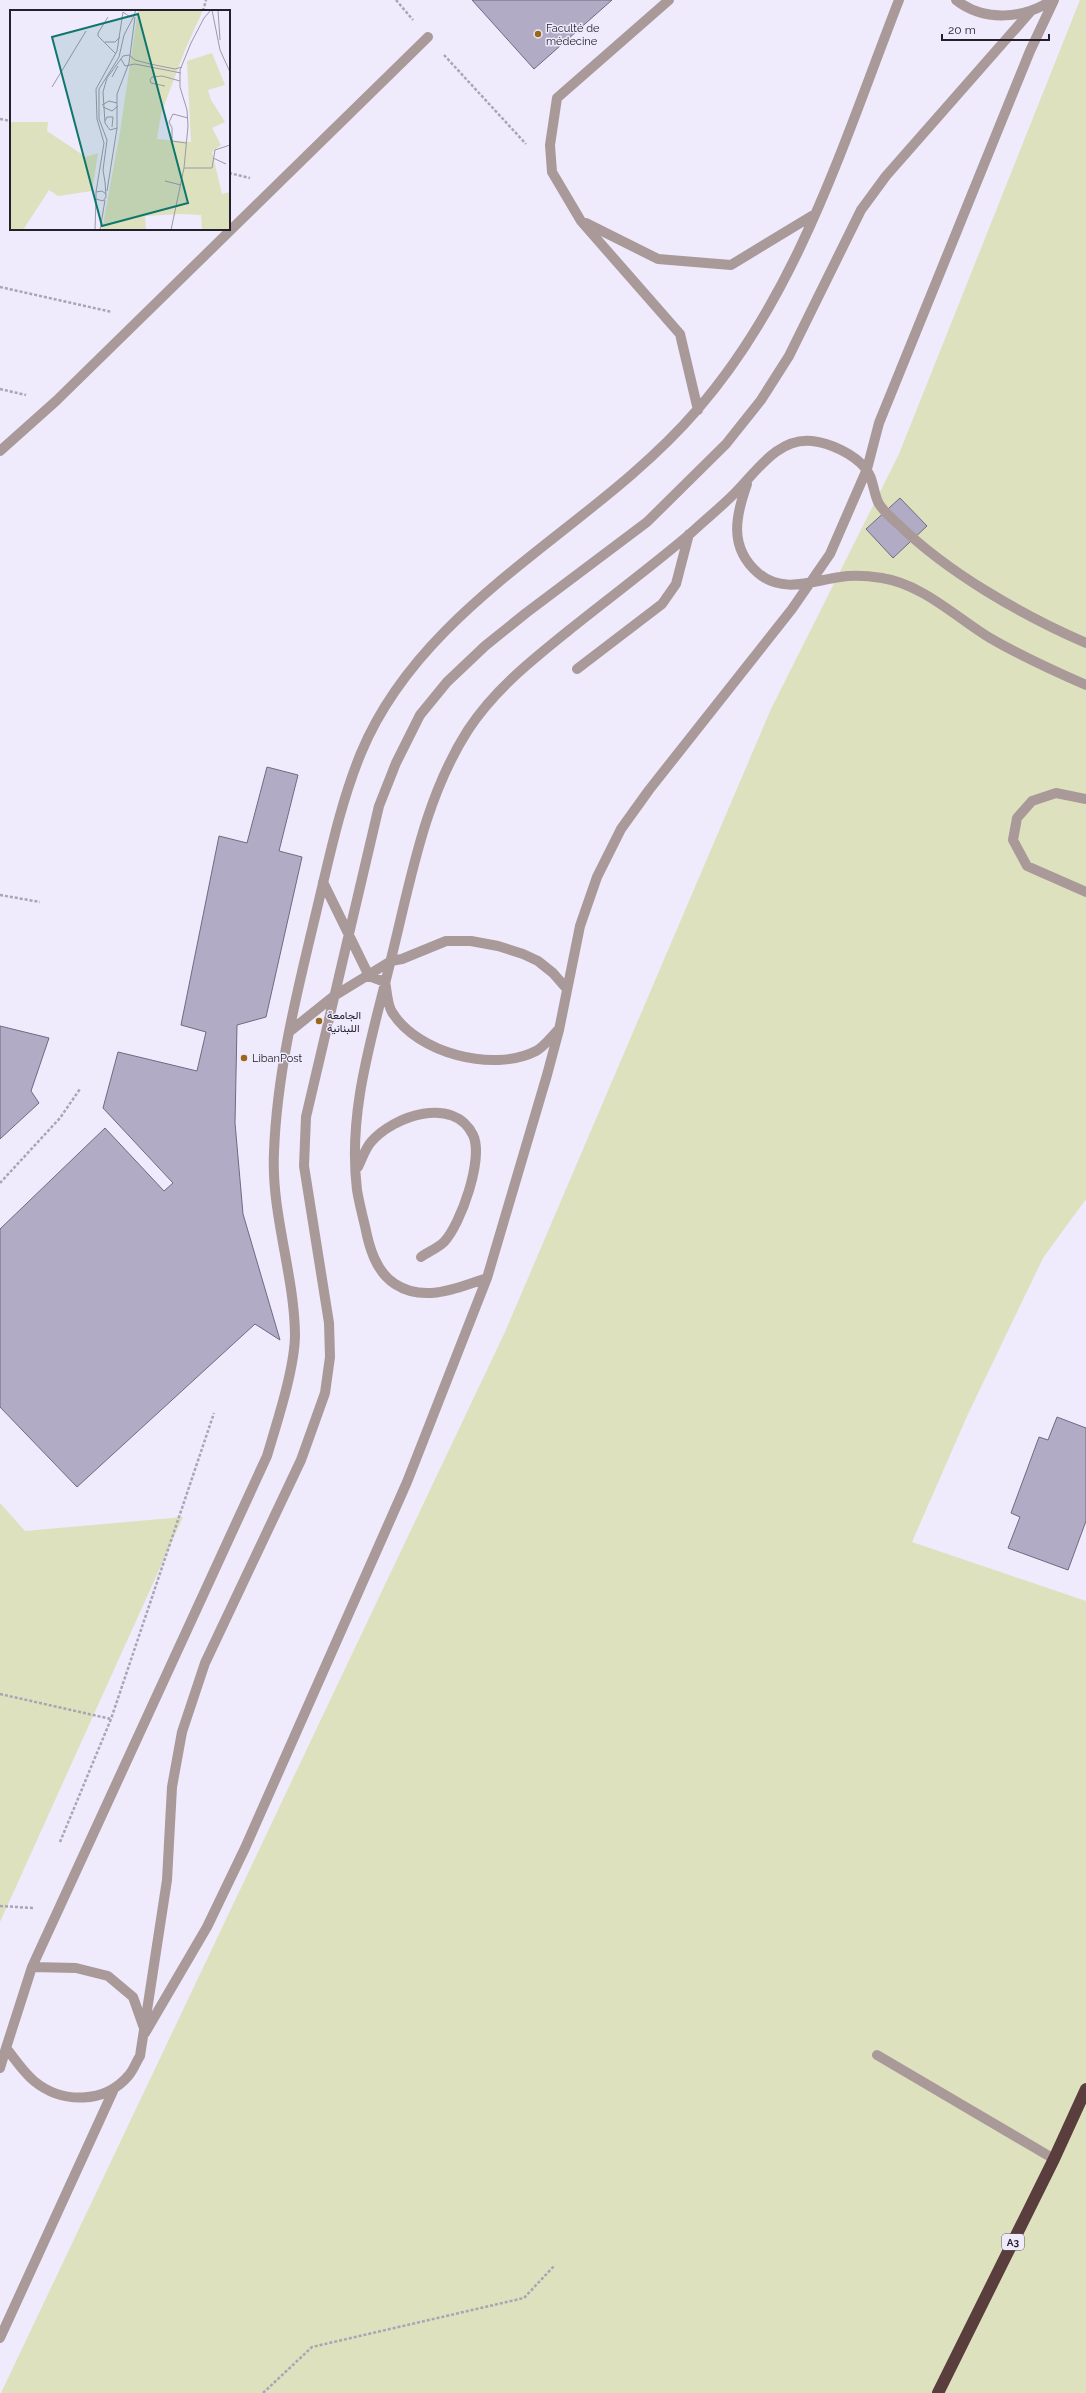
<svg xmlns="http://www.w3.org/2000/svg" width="1086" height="2393" font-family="Raleway,Vazirmatn,sans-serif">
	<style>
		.green { fill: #dee1be }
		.building { fill: #b2abc6; stroke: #706982 }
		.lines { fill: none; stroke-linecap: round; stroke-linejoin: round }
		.path { stroke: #a9a5b4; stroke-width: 2.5; stroke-dasharray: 3 2; stroke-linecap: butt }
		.minor { stroke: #a99a99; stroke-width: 10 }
		.highway { stroke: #5a3d3d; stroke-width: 12 }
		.poi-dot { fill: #986919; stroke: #efeafc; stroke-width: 1.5 }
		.labels { text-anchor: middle; stroke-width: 3; stroke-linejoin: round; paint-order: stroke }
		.shield { fill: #efeafc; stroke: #605d69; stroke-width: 1 }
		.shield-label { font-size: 10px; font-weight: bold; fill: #23202a }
		.poi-label { font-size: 11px; fill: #23202a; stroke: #efeafc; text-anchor: start }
		.inset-road { fill: none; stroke: #9d99a8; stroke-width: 1 }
		.view { fill: #0f766e; fill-opacity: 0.15; stroke: #0f766e; stroke-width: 2 }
		.inset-edge { fill: none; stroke: #23202a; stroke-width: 2 }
	</style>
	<rect width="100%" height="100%" fill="#efeafc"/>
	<path class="green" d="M1080 0H1086V1199L1043 1258 968 1414 912 1542 1086 1601V2393H1L505 1332 771 709 899 454Z
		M0 1503 25 1531 183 1517 0 1922Z"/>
	<path class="building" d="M472 0H612L534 69Z
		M900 498 927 526 893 558 866 529Z
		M267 767 298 775 279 851 302 857 266 1017 237 1025 235 1123 243 1214 280 1340 255 1324 77 1487 0 1407V1229L105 1128 164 1191 173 1183 103 1108 118 1052 197 1071 206 1032 181 1025 219 836 247 843Z
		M0 1026 49 1038 31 1091 39 1103 0 1139Z
		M1057 1417 1086 1428V1521L1068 1570 1008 1548 1020 1517 1011 1513 1039 1437 1048 1440Z"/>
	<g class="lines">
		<path class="path" d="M396 0 413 20
			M203 11 206 0
			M444 55 526 144
			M0 119 11 121
			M229 173 250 178
			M0 287 112 312
			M0 389 26 395
			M0 895 40 902
			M0 1183 60 1118 80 1089
			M0 1694 111 1719
			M60 1842 111 1719 214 1413
			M0 1906 33 1908
			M263 2393 312 2347 524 2298 554 2266"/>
		<path class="minor" d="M669 0 557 98 550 145 552 172 581 221 680 334 698 410
			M956 0C984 22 1024 19 1052 0
			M586 223 658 259 731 265 815 214
			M0 451 56 401 428 37
			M747 484C736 515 728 547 758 573 782 594 812 581 840 577 852 575 869 576 882 578 922 584 957 618 990 638 1021 656 1054 671 1086 685
			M577 669 662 604 676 584 689 534
			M1086 799 1056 793 1032 801 1017 818 1013 840 1027 866 1086 892
			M323 882 369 976 385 982C387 990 387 1004 392 1012 417 1053 493 1073 536 1051 544 1047 551 1037 558 1030
			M289 1032 334 996 391 961 402 959 446 941H471L498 946 523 954 538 961 553 973 566 988
			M358 1167C362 1159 365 1149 371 1142 393 1116 454 1095 473 1135 484 1158 461 1224 444 1242 438 1248 428 1252 421 1257
			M487 1278C458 1288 424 1303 395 1284 376 1272 369 1247 365 1226 362 1214 359 1202 357 1190 347 1109 374 1032 392 955 411 878 425 797 468 730 494 690 532 660 568 631 609 598 651 567 691 533 705 520 721 507 735 493 756 472 778 437 812 441 830 443 854 454 865 468 873 476 873 491 878 502 882 510 891 518 898 524 948 573 1022 615 1086 643
			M32 1967 267 1456C277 1422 295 1368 295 1334 294 1273 271 1213 274 1152 277 1071 297 992 316 913 329 859 340 804 361 753 424 601 594 530 697 410 798 294 844 141 899 0
			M144 2028 133 1997 108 1976 76 1968 32 1967 6 2048C15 2059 23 2072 34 2081 62 2104 105 2104 129 2075 134 2069 136 2062 140 2056L167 1880 172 1787 182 1732 205 1663 301 1460 325 1393 330 1357 329 1323 304 1166 306 1117 379 806 396 763 420 715 447 682 485 646 526 613 647 522 726 444 761 400 789 356 861 210 886 176 1031 11
			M145 2033 207 1927 245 1848 407 1482 487 1278 547 1075 559 1030 580 926 597 877 621 829 649 790 792 609 830 554 867 469 879 423 1030 51 1054 0
			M877 2055 1054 2159
			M0 2068 6 2048
			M0 2338 114 2089"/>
		<path class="highway" d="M938 2393 1054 2159 1086 2089"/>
	</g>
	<g class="poi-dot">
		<circle cx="538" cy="34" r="4"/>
		<circle cx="319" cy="1021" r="4"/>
		<circle cx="244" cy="1058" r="4"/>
	</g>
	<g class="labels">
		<rect class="shield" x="1002" y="2234" width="22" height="16" rx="3"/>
		<g class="shield-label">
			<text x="1013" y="2246">A3</text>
		</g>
		<g class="poi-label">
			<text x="546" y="32">Faculté de<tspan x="546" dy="13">médecine</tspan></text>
			<text x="327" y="1019">الجامعة<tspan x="327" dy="13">اللبنانية</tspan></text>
			<text x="252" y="1062">LibanPost</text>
		</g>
	</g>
	<g transform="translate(10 10)">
		<rect width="220" height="220" fill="#efeafc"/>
		<path d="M128 0H193L175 40 151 104 147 129 181 132 177 51 202 43 215 75 198 80 201 90 215 112 202 118 211 135 202 142 212 184 220 182V220H192L191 205 171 204 135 206 136 220H92L110 122ZM1 112H38L37 121 76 147 88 143 82 181 48 186 39 180 13 220H0Z" fill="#dee1be"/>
		<path class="inset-road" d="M202 0 210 40 220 62M208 0 210 30M113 2 120 7 124 5 126 0M98 7 88 23V26L106 44M95 32H105L110 27M111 49 115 56 125 54 171 63M102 67 108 56M155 76 141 73 140 70 142 67 152 66 170 71M42 77 76 21M92 95 99 91 107 93M93 97 102 101 108 96M95 111 97 107H103L102 117M107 118 100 120 95 113 93 82 97 68 113 46 119 45 125 50 140 54 165 59 172 57M176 133 162 131V118L159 112 163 104 178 108M203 148 216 154M174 158H202L205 140 220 135M155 171 171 175M97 181 107 118V84L119 53 125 7M86 182 94 133 87 109 86 79 107 41 113 2M96 184 92 181 86 182V189L93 191 96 187 95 172 93 160 97 130 89 109V79L109 47 114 25 124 6M85 220 86 189M90 220 95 190M161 220 174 158 178 116 177 100 170 77V60L181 33 194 8 201 0"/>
		<path class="view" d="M128 4 178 193 92 216 42 27Z"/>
		<rect width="220" height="220" class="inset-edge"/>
	</g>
	<path d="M942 34v6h107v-6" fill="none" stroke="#23202a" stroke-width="2"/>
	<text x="948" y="34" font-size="12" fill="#23202a" stroke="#efeafc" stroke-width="3" paint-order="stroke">20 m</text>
</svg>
